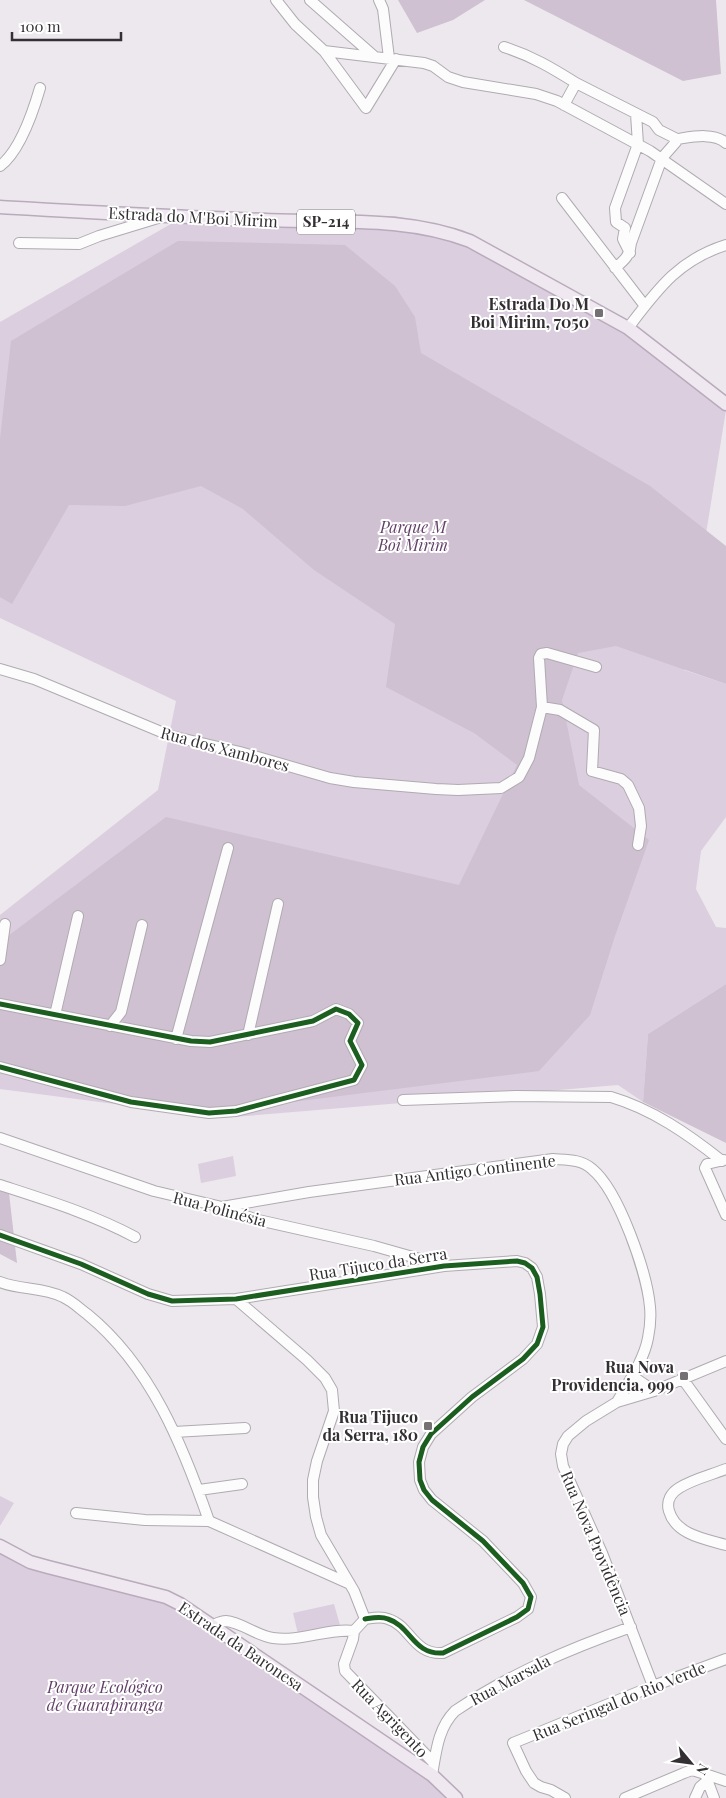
<svg xmlns="http://www.w3.org/2000/svg" width="726" height="1798" font-family="'Playfair Display',serif">
	<style>
		.green { fill: #dbcede }
		.forest { fill: #cfc0d2 }
		.lines { fill: none; stroke-linecap: round; stroke-linejoin: round }
		.minor-casing { stroke: #afabb0; stroke-width: 12 }
		.major-casing { stroke: #b9abbc; stroke-width: 15 }
		.minor { stroke: #fcfcfc; stroke-width: 10 }
		.major { stroke: #f0e8f1; stroke-width: 12 }
		.cycleway-casing { stroke: #fff; stroke-width: 8 }
		.cycleway { stroke: #1b5e20; stroke-width: 5 }
		.poi-dot { fill: #747074; stroke: #fff; stroke-width: 2 }
		.labels { text-anchor: middle; stroke-width: 4; stroke-linejoin: round; paint-order: stroke }
		.shield { fill: #fff; stroke: #706d70; stroke-width: 1 }
		.shield-label { font-size: 15px; font-weight: bold; fill: #332f33 }
		.street-label { font-size: 16px; fill: #332f33; stroke: #fff }
		.poi-label { font-size: 16px; font-weight: bold; fill: #332f33; stroke: #fff; text-anchor: end }
		.park-label { font-size: 16px; font-style: italic; fill: #623f68; stroke: #fff }
	</style>
	<rect width="100%" height="100%" fill="#ede8ee"/>
	<path class="green" d="M395 216 463 230 628 328 726 410 684 670 726 684V817L701 851 696 889 716 927 726 928V984L648 1034 643 1102 618 1085 222 1118 0 1089V915L158 790 176 701 0 618V322L183 217Z
		M233 1156 236 1176 201 1183 198 1164Z
		M0 1496 14 1503 0 1526Z
		M0 1552 29 1569 180 1607 416 1767 449 1798H0Z
		M334 1604 340 1625 298 1634 293 1613Z"/>
	<path class="forest" d="M398 0H485L453 20 417 33Z
		M524 0H716L721 74 683 81Z
		M178 241 345 245 395 286 415 317 421 353 650 486 726 546V684L616 646 578 653 562 700 579 785 649 840 615 936 590 1015 539 1071 236 1109 207 1110 0 1072V942L166 817 459 885 517 765 474 733 386 687 395 624 314 570 243 509 201 486 125 506 69 505 12 604 0 597V439L11 341Z
		M726 984V1143L643 1102 648 1034Z
		M0 1179 8 1184 17 1263 0 1254Z"/>
	<g class="lines">
		<defs>
			<path id="minor" d="M276 0 295 24 324 51 366 108 396 59
				M310 0 375 57
				M379 0 383 9 389 58
				M504 47C532 56 552 68 576 83L564 105
				M324 51 424 63 433 66 448 77 463 82 536 94 557 101 650 151 726 204
				M576 83 653 122 659 130 677 139 676 142 662 158 631 243C630 255 625 260 615 268
				M677 139C691 137 714 132 726 143
				M0 166C20 151 33 112 40 88
				M562 198 645 306
				M19 243 79 244 99 236 158 218
				M630 253 623 239 625 228 616 222 615 208 638 144 636 114
				M628 328C657 290 678 260 726 245
				M0 669 34 679 171 736 240 752 330 778 354 782 436 789 458 790 501 788 519 777 529 758 542 707 539 658 541 654 547 653 596 667
				M542 707 560 710 594 730 592 771 621 779 628 785 639 808 641 826 638 845
				M0 960 5 924
				M0 1004 191 1041 210 1042 313 1021 336 1009 349 1014 358 1023 350 1041 362 1065 354 1080 236 1111 209 1113 131 1102 0 1067
				M55 1015 78 916
				M110 1026 121 1012 142 925
				M248 1035 278 904
				M176 1039 228 848
				M403 1100 516 1096 611 1097C652 1109 688 1134 722 1161
				M0 1138 154 1191 222 1207 254 1219 374 1246 441 1265
				M724 1160 707 1164 705 1168 726 1215
				M0 1185C46 1200 92 1214 135 1237
				M222 1207 309 1192 553 1159C566 1160 581 1159 592 1169 619 1191 647 1273 650 1307 651 1317 650 1328 648 1338 644 1360 628 1383 617 1402
				M0 1235 81 1264 148 1294 172 1301 236 1299 444 1266 517 1261 525 1263 532 1268 537 1277 540 1294 543 1327 537 1344 523 1359 472 1397 431 1434 423 1447 419 1462 420 1480 424 1490 432 1500 483 1541 523 1583 531 1597 528 1609 517 1617 443 1653C413 1655 411 1626 388 1619 381 1616 372 1618 365 1619
				M0 1282C20 1290 43 1287 63 1297 72 1301 79 1308 87 1314 151 1366 183 1446 209 1521
				M236 1299 307 1360 325 1378 332 1390 334 1411 317 1461 313 1480V1497L316 1517 321 1535 354 1591 365 1619
				M632 1376 654 1391
				M682 1378 726 1439
				M174 1432 245 1428
				M726 1469C711 1475 693 1479 679 1488 671 1493 666 1501 669 1511 676 1535 705 1539 726 1545
				M199 1490 242 1484
				M76 1513 145 1520 209 1521 350 1584
				M365 1619 354 1631 353 1639 344 1664 345 1671 434 1763
				M211 1626C216 1624 220 1621 226 1621 241 1622 257 1636 273 1638 301 1642 327 1628 354 1631
				M653 1686 602 1553 563 1466 561 1454 563 1444 568 1436 586 1421 617 1402 654 1391 726 1361
				M705 1774 726 1781
				M432 1775C436 1752 438 1728 455 1711 510 1674 569 1649 631 1627
				M565 1798 551 1790 541 1787 534 1783 526 1771 513 1743 653 1686 726 1659
				M625 1798 684 1773 692 1770 705 1774 714 1798
				M695 1798 700 1787 707 1781"/>
			<path id="major" d="M0 207C89 212 177 217 266 220 334 223 405 216 470 241L628 328 726 404
				M0 1546 30 1562 48 1567 166 1597 180 1604 432 1775 456 1798"/>
		</defs>
		<use href="#minor" class="minor-casing"/>
		<use href="#major" class="major-casing"/>
		<use href="#minor" class="minor"/>
		<use href="#major" class="major"/>
		<defs>
			<path id="cycleway" d="M0 1004 191 1041 210 1042 313 1021 336 1009 349 1014 358 1023 350 1041 362 1065 354 1080 236 1111 209 1113 131 1102 0 1067
				M0 1235 81 1264 148 1294 172 1301 236 1299 444 1266 517 1261 525 1263 532 1268 537 1277 540 1294 543 1327 537 1344 523 1359 472 1397 431 1434 423 1447 419 1462 420 1480 424 1490 432 1500 483 1541 523 1583 531 1597 528 1609 517 1617 443 1653C413 1655 411 1626 388 1619 381 1616 372 1618 365 1619"/>
		</defs>
		<use href="#cycleway" class="cycleway-casing"/>
		<use href="#cycleway" class="cycleway"/>
	</g>
	<g class="poi-dot">
		<rect x="594" y="308" width="10" height="10" rx="2.5"/>
		<rect x="679" y="1371" width="10" height="10" rx="2.5"/>
		<rect x="423" y="1421" width="10" height="10" rx="2.5"/>
	</g>
	<g class="labels">
		<rect class="shield" x="297" y="209.5" width="58" height="25" rx="4"/>
		<g class="shield-label">
			<text x="326" y="227">SP-214</text>
		</g>
		<g class="street-label">
			<text transform="translate(193 217) rotate(3)" y="6">Estrada do M'Boi Mirim</text>
			<text transform="translate(225 749) rotate(15)" y="6">Rua dos Xambores</text>
			<text transform="translate(475 1170) rotate(-7)" y="6">Rua Antigo Continente</text>
			<text transform="translate(220 1209) rotate(15)" y="6">Rua Polinésia</text>
			<text transform="translate(378 1264) rotate(-9)" y="6">Rua Tijuco da Serra</text>
			<text transform="translate(596 1543) rotate(67)" y="6">Rua Nova Providência</text>
			<text transform="translate(241 1646) rotate(34)" y="6">Estrada da Baronesa</text>
			<text transform="translate(510 1680) rotate(-28)" y="6">Rua Marsala</text>
			<text transform="translate(619 1701) rotate(-22)" y="6">Rua Seringal do Rio Verde</text>
			<text transform="translate(390 1718) rotate(46)" y="6">Rua Agrigento</text>
		</g>
		<g class="poi-label">
			<text x="589" y="310">Estrada Do M<tspan x="589" dy="18">Boi Mirim, 7050</tspan></text>
			<text x="674" y="1373">Rua Nova<tspan x="674" dy="18">Providencia, 999</tspan></text>
			<text x="418" y="1423">Rua Tijuco<tspan x="418" dy="18">da Serra, 180</tspan></text>
		</g>
		<g class="park-label">
			<text x="413" y="533">Parque M<tspan x="413" dy="18">Boi Mirim</tspan></text>
			<text x="105" y="1693">Parque Ecológico<tspan x="105" dy="18">de Guarapiranga</tspan></text>
		</g>
	</g>
	<g transform="translate(691 1763) rotate(119)" stroke="#ffffff" stroke-width="4" paint-order="stroke">
	<path d="M0-4L9 19L0 12L-9 19Z" fill="#332f33"/>
	<text y="-8" font-size="14" font-weight="bold" text-anchor="middle" fill="#332f33">N</text>
	</g>
	<path d="M12 32v8h109v-8" fill="none" stroke="#332f33" stroke-width="2.5"/>
	<text x="20" y="32" font-size="15" fill="#332f33" stroke="#ffffff" stroke-width="4" paint-order="stroke">100 m</text>
</svg>
